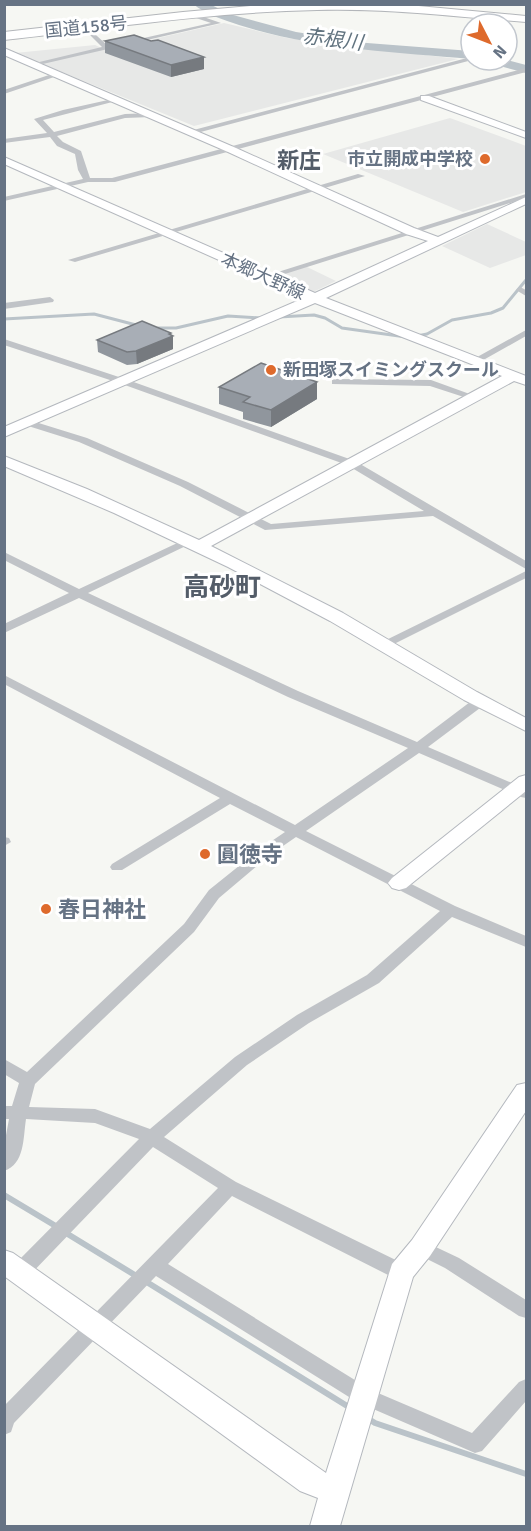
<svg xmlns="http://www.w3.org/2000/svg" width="531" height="1531" font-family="Signika,'Noto Sans JP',sans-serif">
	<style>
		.built { fill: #e7e8e7 }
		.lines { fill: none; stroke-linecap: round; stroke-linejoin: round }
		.stream-far1 { stroke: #bac3c9; stroke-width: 3 }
		.stream { stroke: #bac3c9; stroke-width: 6 }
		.river { fill: #bac3c9; fill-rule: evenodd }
		.secondary-casing { stroke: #b4b8be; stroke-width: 2 }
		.highway-casing { stroke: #b3b6ba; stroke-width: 2 }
		.street { fill: #c0c3c7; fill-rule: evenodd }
		.secondary { fill: #fff; fill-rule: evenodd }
		.highway { fill: #fff; fill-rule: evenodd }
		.wall { fill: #90969d }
		.shaded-wall { fill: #767a7f }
		.building { fill: #a8aeb6; stroke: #767a7f; stroke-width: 1.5 }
		.poi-dot { fill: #de6a2c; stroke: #fff; stroke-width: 2 }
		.labels { text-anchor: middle; stroke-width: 6; stroke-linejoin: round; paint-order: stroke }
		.far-street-label { font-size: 18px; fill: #667384; stroke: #fff }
		.far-poi-label { font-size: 18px; font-weight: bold; fill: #667384; stroke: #fff; text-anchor: end }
		.far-water-label { font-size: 20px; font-style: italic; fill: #627480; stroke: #fff }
		.far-quarter-label { font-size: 22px; font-weight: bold; fill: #545d69; stroke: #fff }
		.poi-label { font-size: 22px; font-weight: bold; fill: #667384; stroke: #fff; text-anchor: start }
		.quarter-label { font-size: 26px; font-weight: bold; fill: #545d69; stroke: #fff }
	</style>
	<rect width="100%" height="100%" fill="#f6f7f3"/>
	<path class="built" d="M224 23 287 38 458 59 194 126 15 53 95 45 106 50Z
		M450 118 526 146V192L463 212 323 154Z
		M487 224 526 242V255L490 268 442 246Z
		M305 266 336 281 311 293 273 276Z"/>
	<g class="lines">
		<path class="stream-far1" d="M279 317 314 315 325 318 342 328 406 337
			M4 319 94 314 140 326
			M158 328H176L228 316 261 318
			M417 336 427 334 452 320 491 313 503 308 526 280"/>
		<path class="stream" d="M4 1195 59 1228
			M66 1233 138 1277
			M145 1281 352 1409
			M367 1418 375 1423 526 1474"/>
		<path class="river" d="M193 4H209L233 15 296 32 367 43 471 51V59C393 52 314 49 239 25 224 20 205 14 193 4Z
			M487 60H507L526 65V73L489 63Z"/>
		<defs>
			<path id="secondary" d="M4 48 236 148 414 228 438 237 526 197V204L326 298 526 376V385L514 381 211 546 343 613 477 692 526 718V731L464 700 330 621 228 567 114 513 4 466V456L87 489 199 540 502 376 315 303 4 437V427L304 298 4 164V157L315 293 428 241 406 234 228 152 4 55Z
				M421 96H429L526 132V138L421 100Z
				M526 775V791L406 888 399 890 392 888 388 883 392 878 519 777Z
				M526 1083V1111L430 1256 413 1277 340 1526H310L318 1498 300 1491 4 1276V1250L13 1253 326 1473 392 1264 412 1240 517 1085Z"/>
			<path id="highway" d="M273 4 408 5 526 16V22C457 17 388 8 317 10 213 12 109 28 4 40V32L183 12Z"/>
		</defs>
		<use href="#secondary" class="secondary-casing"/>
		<use href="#highway" class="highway-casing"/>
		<path class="street" d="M192 13 221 23 34 66 31 64 102 47 83 28 85 25 108 46 211 23 190 16Z
			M467 58H471L472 60 193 134 186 132Z
			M526 68V72L115 182H88L4 201V197L83 179 78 170 75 154 57 146 50 137 4 143V139L47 133 34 119 63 110 117 98 120 100 43 120 54 132 125 114 154 113 155 115 151 117 125 118 57 136 63 142 81 151 90 178H112Z
			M58 72 60 75 4 94V90Z
			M358 174 365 176 75 262 68 260Z
			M526 194V198L269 279 262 277Z
			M520 287 526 290V296L516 290Z
			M50 297 54 300 53 302 4 309V303Z
			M526 330V336L478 363 470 361Z
			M4 339 128 380 355 461 526 561V569L433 516 265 530 180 486 79 442 25 425 24 423 29 420 87 438 188 482 271 524 424 511 347 465 122 384 4 345Z
			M335 379 431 380 478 397 473 400 430 386 332 384V380Z
			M188 538 194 541 192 543 88 593 298 691 417 742 474 699H484L485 702 484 705 428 747 526 789V798L521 797 419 753 306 831 455 906 526 936V947L452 917 379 983 309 1023 247 1065 164 1137 236 1182 408 1266 410 1272 408 1278 401 1280 394 1278 232 1196 168 1264 371 1390 472 1433 519 1382 526 1379V1401L482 1451 475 1453 357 1402 156 1276 14 1423 11 1432 4 1435V1406L218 1188 153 1147 27 1278 20 1280 13 1278 11 1272 13 1266 139 1139 95 1123 26 1119C23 1138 25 1164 4 1171V1146L9 1119H4V1106H12L19 1083 4 1074V1059L27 1072 184 924 209 890 260 849 285 832 230 804 122 870H112L110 867 112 864 220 798 4 684V675L295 825 408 748 288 697 79 598 4 633V624L69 593 4 560V552L79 589ZM296 837 440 911 367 975 297 1015 235 1057 150 1129 95 1109 29 1107 35 1084 194 932 219 898 270 855Z
			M526 571V578L388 647 384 648 378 644Z
			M4 837 9 838 11 842 4 846Z
			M421 1240 459 1258 526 1300V1318L519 1316 445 1268 415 1253 412 1248 415 1243Z"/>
		<use href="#secondary" class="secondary"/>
		<use href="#highway" class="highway"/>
	</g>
	<path class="wall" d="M105 41 204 69 171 77 105 53Z
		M171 333 173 349 137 364 127 365 98 352 97 340Z
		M317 382V399L271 427 243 419V412L219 404V387Z"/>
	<path class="shaded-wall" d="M204 57V69L171 77V65Z
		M171 333V337L173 336V349L137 364 136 351Z
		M317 382V399L271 427V410Z"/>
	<path class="building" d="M134 35 151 41 158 40 204 57 171 65 105 41Z
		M142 321 171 333 169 334 173 336 136 351 127 352 97 340Z
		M261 363 317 382 271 410 243 402 250 397 219 387Z"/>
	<g class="poi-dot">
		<circle cx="485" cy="159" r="6"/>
		<circle cx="271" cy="370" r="6"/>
		<circle cx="205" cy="854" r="6"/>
		<circle cx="46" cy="909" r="6"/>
	</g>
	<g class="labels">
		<g class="far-street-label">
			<text transform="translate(86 27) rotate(-6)" y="6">国道158号</text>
			<text transform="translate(263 276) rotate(24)" y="6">本郷大野線</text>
		</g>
		<g class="far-poi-label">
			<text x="473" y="165">市立開成中学校</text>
			<text x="283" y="376" text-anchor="start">新田塚スイミングスクール</text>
		</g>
		<g class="far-water-label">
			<text transform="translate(333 39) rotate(7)" y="7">赤根川</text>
		</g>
		<g class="far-quarter-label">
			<text x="299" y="168">新庄</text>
		</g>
		<g class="poi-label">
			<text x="217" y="862">圓徳寺</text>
			<text x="58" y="917">春日神社</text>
		</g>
		<g class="quarter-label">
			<text x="222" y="596">高砂町</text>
		</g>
	</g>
	<rect width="531" height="1531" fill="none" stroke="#667384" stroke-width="12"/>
	<g transform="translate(489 42) rotate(132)"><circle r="28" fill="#ffffff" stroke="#c2c7ce" stroke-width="1.5"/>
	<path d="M0-4.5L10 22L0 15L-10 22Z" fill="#de6a2c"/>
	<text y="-9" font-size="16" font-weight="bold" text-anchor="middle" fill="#667384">N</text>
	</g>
</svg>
